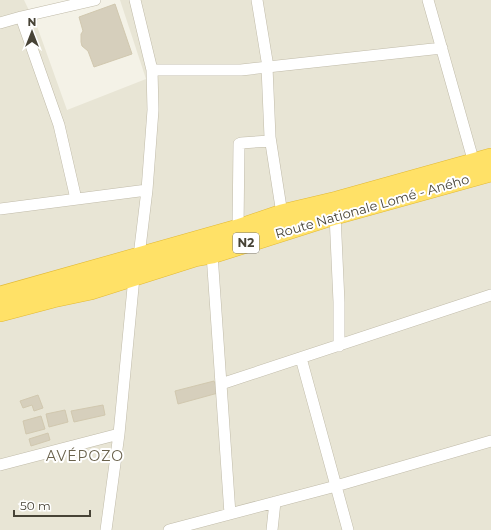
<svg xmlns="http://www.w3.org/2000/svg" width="491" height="530" font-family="Montserrat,sans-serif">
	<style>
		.residential { fill: #e8e5d5 }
		.building { fill: #d6cfbc; stroke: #d1c8af }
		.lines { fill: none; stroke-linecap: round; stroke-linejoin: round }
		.street-casing { stroke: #c0bba9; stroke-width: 12 }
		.highway-casing { stroke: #e2b933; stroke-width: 20 }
		.street { stroke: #fff; stroke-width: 11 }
		.highway { stroke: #ffe167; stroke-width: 19 }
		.labels { text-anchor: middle; stroke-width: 4; stroke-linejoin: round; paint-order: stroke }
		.shield { fill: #fff; stroke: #7e7b72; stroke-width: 1 }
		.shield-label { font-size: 12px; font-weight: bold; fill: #474336 }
		.street-label { font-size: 13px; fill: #474336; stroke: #fff }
		.neighbourhood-label { font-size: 14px; letter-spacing: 1px; fill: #6a624c; stroke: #fff }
	</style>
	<rect width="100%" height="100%" fill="#f4f2e7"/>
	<path class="residential" d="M0 0H24L38 29 67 110 146 79 120 0H491V530H0Z"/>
	<path class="building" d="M115 4 132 54 94 67 88 51 82 46 81 42V34L83 31 79 17Z
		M214 381 218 393 178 404 175 391Z
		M38 395 43 408 34 411 32 405 23 408 20 401Z
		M103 405 105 415 74 422 71 411Z
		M65 410 68 422 49 427 46 414Z
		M41 416 45 429 26 434 23 421Z
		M48 433 50 440 31 446 29 439Z"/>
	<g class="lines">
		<defs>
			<path id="street" d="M257 0 268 67
				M428 0 474 163
				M21 17 59 125 76 199
				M0 23 21 17 95 0
				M267 67 270 137 282 214
				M152 70H241L442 48
				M0 209 147 190
				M335 215 339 302V346
				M238 229 239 144 241 143 270 141
				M212 254 230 514
				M301 358 348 530
				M221 384 491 295
				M0 465 119 434
				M106 530 119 434 134 277 139 256 147 190 153 110 152 70 135 0
				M169 530 336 486 491 441
				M272 530 275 502"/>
			<path id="highway" d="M0 296 238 229 282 214 337 201 491 158
				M0 312 53 298 91 290 195 257 212 254 335 215 491 172"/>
		</defs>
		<use href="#street" class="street-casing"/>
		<use href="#highway" class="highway-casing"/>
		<use href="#street" class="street"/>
		<use href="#highway" class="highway"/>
	</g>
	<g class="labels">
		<rect class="shield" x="233" y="233" width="26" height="20" rx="3"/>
		<g class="shield-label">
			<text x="246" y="247">N2</text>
		</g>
		<g class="street-label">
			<text transform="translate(372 206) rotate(-16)" y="5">Route Nationale Lomé - Aného</text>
		</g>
		<g class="neighbourhood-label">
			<text x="85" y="461">AVÉPOZO</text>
		</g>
	</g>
	<g transform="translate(32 32)" stroke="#ffffff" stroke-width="3" paint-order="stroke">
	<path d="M0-3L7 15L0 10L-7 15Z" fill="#474336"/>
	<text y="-6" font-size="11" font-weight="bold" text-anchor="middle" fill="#474336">N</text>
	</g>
	<path d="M14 510v6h76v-6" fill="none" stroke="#474336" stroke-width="2"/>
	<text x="20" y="510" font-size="12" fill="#474336" stroke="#ffffff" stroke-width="3" paint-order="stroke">50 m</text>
</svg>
